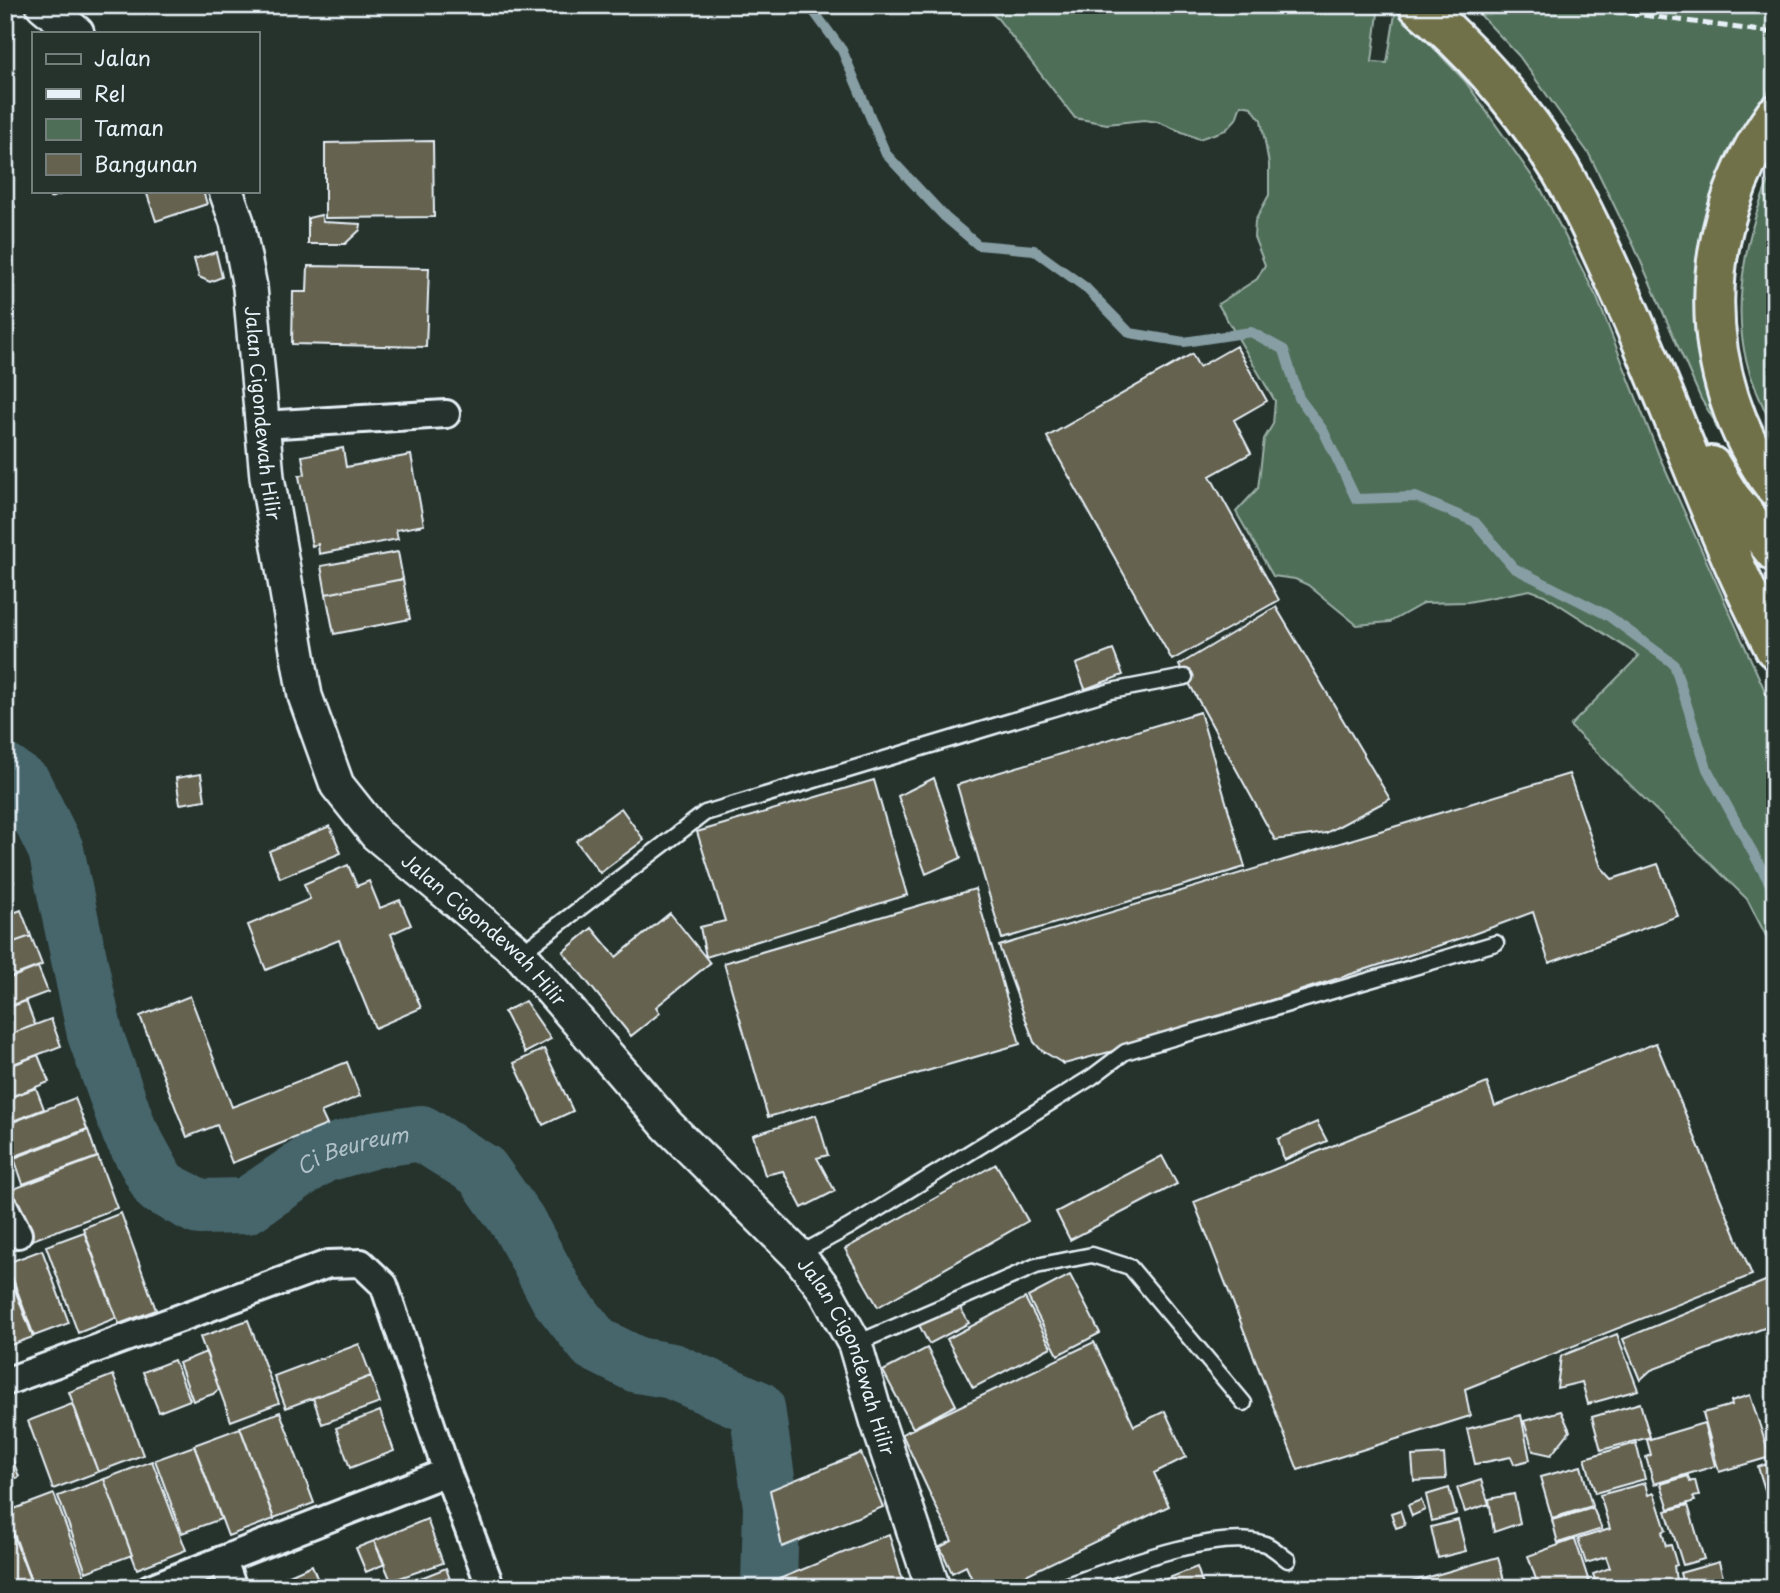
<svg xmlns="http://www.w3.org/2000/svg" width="1780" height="1593" font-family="'Playpen Sans',sans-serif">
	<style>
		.green { fill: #4f6e58; stroke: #9cb0a8; stroke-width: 2 }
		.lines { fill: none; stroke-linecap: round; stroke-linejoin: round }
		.stream { stroke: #879ea4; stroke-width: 10 }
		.river { stroke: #46666c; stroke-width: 56 }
		.building { fill: #65624f; stroke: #e8f1f8; stroke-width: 2 }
		.service-casing { stroke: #e8f1f8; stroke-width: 19 }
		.minor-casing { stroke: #e8f1f8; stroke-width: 32 }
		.tertiary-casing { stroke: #e8f1f8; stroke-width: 38 }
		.motorway-casing { stroke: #e8f1f8; stroke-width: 44 }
		.service { stroke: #26332d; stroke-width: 14 }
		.minor { stroke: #26332d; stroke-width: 26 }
		.tertiary { stroke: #26332d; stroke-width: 33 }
		.motorway { stroke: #70704a; stroke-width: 38 }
		.rail { stroke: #e8f1f8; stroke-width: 5; stroke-dasharray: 10 5; stroke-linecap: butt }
		.labels { text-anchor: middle; stroke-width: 7; stroke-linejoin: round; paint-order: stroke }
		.street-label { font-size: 19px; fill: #e8f1f8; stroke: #26332d }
		.water-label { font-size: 21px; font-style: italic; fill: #afc0c7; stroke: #26332d }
	</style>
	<rect width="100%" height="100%" fill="#26332d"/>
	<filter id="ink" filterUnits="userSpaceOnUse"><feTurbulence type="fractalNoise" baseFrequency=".0143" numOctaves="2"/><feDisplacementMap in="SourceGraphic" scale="14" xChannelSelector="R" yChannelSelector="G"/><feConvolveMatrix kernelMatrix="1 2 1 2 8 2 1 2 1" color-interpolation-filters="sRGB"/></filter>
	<g filter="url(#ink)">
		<path class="green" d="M982 5H1379L1372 62 1387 63 1396 8 1465 81 1541 189 1597 298 1660 458 1775 713V953L1747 899 1570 726 1639 656 1544 595 1530 590 1468 602 1424 603 1390 622 1357 625 1308 585 1295 579 1273 576 1236 512 1258 488 1264 439 1273 424 1275 401 1218 304 1257 279 1265 265 1254 237 1255 221 1269 195V164L1261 120 1251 107 1241 105 1236 119 1226 130 1199 139 1158 122 1144 120 1107 124 1075 118 998 19Z
			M1471 5H1775V83L1753 112 1715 196 1724 431 1717 430 1714 420 1701 399 1634 246 1589 154 1519 56Z
			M1775 169V433C1765 410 1753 387 1747 363 1731 305 1747 222 1775 169Z"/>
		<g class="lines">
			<path class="stream" d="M809 5 842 50 886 154 945 217 978 245 1034 250 1085 287 1130 333 1184 342 1251 332 1284 350 1299 398 1323 430 1356 499 1416 497 1475 522 1514 568 1607 615 1674 664 1707 769 1775 893"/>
			<path class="river" id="s1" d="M5 772 24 785 56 850 95 1034 129 1130 160 1187 199 1207 246 1206 322 1155 374 1140 421 1133 482 1171 518 1222 558 1297 595 1344 637 1365 672 1371 757 1408 771 1506 769 1588"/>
		</g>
		<path class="building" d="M433 141 434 217 325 218V143Z
			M5 173 15 207 5 210Z
			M48 191H70L50 198Z
			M146 191H203L207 204 156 221Z
			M321 215 323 222 361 224 360 230 345 244H308V218Z
			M216 252 222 277 210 282 199 277 194 259Z
			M308 266 429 268 426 347 292 344 293 292H307Z
			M1236 346 1267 401 1234 420 1251 453 1210 476 1279 600 1172 660 1047 437 1192 354 1199 367Z
			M343 448 346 467 411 455 424 525 396 530 398 539 319 554 318 544 312 546 299 476 305 474 302 456Z
			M398 552 403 579 326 594 321 566Z
			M403 579 410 619 334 634 326 594Z
			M1276 607 1390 799 1326 833 1275 840 1179 665Z
			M1113 650 1123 675 1085 689 1076 664Z
			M1200 712 1245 867 1002 939 957 785Z
			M201 774 205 800 180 804 176 778Z
			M1569 774 1601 867 1612 879 1658 864 1678 916 1549 963 1533 912 1468 936 1121 1049 1064 1064 1041 1050 1034 1042 999 946Z
			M934 778 961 858 926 874 898 796Z
			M874 780 907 895 706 957 700 927 725 921 697 832Z
			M621 808 644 840 600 873 576 841Z
			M330 826 341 853 280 878 269 851Z
			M5 859 14 882 5 886Z
			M348 865 357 886 369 881 380 908 400 900 411 925 391 934 421 1008 375 1028 339 940 266 970 248 925 310 899 304 884Z
			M975 889 1020 1044 768 1117 724 963Z
			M5 898 11 913 5 916Z
			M21 910 31 936 5 945V916Z
			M670 913 710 963 656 1007 660 1013 631 1036 563 952 592 928 616 957Z
			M31 936 42 965 5 979V945Z
			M38 967 48 992 5 1008V980Z
			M190 996 232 1107 347 1062 360 1096 321 1112 327 1125 232 1163 217 1125 187 1137 140 1016Z
			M26 1001 35 1025 5 1036V1009Z
			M525 1001 551 1039 525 1053 504 1012Z
			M51 1019 61 1046 5 1067V1036Z
			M1656 1043 1752 1275 1465 1389 1470 1416 1298 1470 1194 1202 1487 1083 1495 1106Z
			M544 1049 573 1111 543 1125 514 1063Z
			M38 1055 49 1082 5 1099V1068Z
			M36 1088 44 1109 5 1124V1099Z
			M75 1098 87 1129 13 1157 5 1137V1125Z
			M816 1115 828 1155 817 1158 835 1191 802 1208 783 1171 765 1175 753 1135Z
			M1317 1122 1327 1141 1284 1160 1278 1139Z
			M88 1130 97 1157 23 1184 14 1158Z
			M1162 1156 1177 1184 1070 1240 1056 1212Z
			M98 1157 117 1208 30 1241 11 1190Z
			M996 1164 1028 1221 878 1307 845 1249Z
			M121 1213 156 1310 119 1324 83 1228Z
			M84 1232 116 1318 78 1333 46 1246Z
			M42 1250 69 1323 34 1336 7 1263Z
			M5 1264 33 1337 5 1347Z
			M1070 1275 1100 1333 1058 1355 1028 1297Z
			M1775 1277V1324L1651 1370 1640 1380 1623 1339Z
			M1025 1298 1051 1347 973 1388 947 1339Z
			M958 1304 969 1323 929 1344 919 1325Z
			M248 1320 279 1403 231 1421 200 1337Z
			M1617 1334 1638 1390 1588 1404 1582 1382 1557 1388 1561 1356Z
			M1094 1342 1134 1426 1165 1411 1186 1457 1154 1473 1169 1506 999 1588H976L966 1566 952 1573 940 1547 952 1541 902 1434Z
			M359 1344 371 1376 286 1408 274 1376Z
			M927 1348 956 1405 913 1428 883 1371Z
			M206 1352 219 1389 213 1394 193 1401 179 1363Z
			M174 1360 190 1400 159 1412 143 1372Z
			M113 1375 143 1455 98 1472 69 1392Z
			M371 1376 380 1403 322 1424 313 1398Z
			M1750 1395 1770 1457 1719 1472 1703 1413 1732 1405 1731 1401Z
			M1640 1403 1650 1437 1601 1450 1592 1417Z
			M72 1404 98 1472 53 1489 28 1421Z
			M380 1411 394 1451 350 1468 336 1428Z
			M1561 1411 1570 1431 1551 1455 1533 1451 1524 1421Z
			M280 1412 314 1503 274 1518 240 1427Z
			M1521 1415 1530 1460 1514 1464 1511 1457 1475 1464 1467 1429Z
			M1704 1423 1715 1466 1654 1484 1646 1457 1651 1455 1647 1440Z
			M240 1428 274 1519 228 1536 194 1445Z
			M5 1439 19 1477 5 1482Z
			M1636 1443 1645 1479 1595 1493 1585 1458Z
			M194 1446 221 1519 182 1533 155 1460Z
			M861 1453 883 1507 782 1547 770 1490Z
			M1444 1454 1446 1479 1414 1481 1412 1456Z
			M152 1461 186 1550 137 1569 104 1479Z
			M1775 1461V1490L1766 1493 1758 1467Z
			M1581 1466 1592 1506 1552 1518 1540 1477Z
			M1688 1476 1690 1482 1695 1480 1699 1496 1693 1497 1695 1501 1669 1509 1661 1484Z
			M104 1479 132 1555 86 1572 58 1496Z
			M1481 1480 1489 1504 1465 1512 1457 1488Z
			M1645 1483 1648 1495 1654 1493 1666 1530 1662 1532 1666 1546 1671 1545 1677 1565 1674 1566 1676 1581H1679L1682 1588H1598L1593 1574 1610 1568 1606 1557 1586 1563 1578 1539 1610 1529 1600 1495Z
			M1449 1488 1456 1514 1432 1521 1426 1495Z
			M54 1494 89 1588H34L6 1512Z
			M1514 1494 1520 1523 1494 1532 1489 1499Z
			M1421 1500 1425 1510 1412 1516 1408 1505Z
			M1688 1505 1704 1559 1683 1565 1666 1511Z
			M1593 1508 1602 1529 1558 1543 1552 1520Z
			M1400 1510 1405 1525 1396 1528 1391 1513Z
			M5 1513 33 1588H5Z
			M427 1519 443 1563 391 1581 374 1541Z
			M1458 1520 1466 1551 1438 1558 1431 1527Z
			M889 1534 905 1588H782L779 1579Z
			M1575 1539 1591 1588H1539L1528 1556Z
			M374 1541 385 1564 366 1572 356 1548Z
			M1498 1557 1506 1588H1391Z
			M1719 1562 1726 1588H1684L1680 1573Z
			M312 1565 321 1588H284L280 1579Z
			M1197 1567 1204 1588H1163L1161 1581Z
			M446 1568 453 1588H395Z
			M1159 1578 1163 1588H1133Z"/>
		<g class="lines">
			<defs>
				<path id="service" d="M520 954 705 813 1111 691 1185 677
					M798 1255 849 1227 1092 1077 1125 1052 1496 943
					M855 1344 1036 1266 1092 1255 1130 1267 1244 1403
					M1059 1588C1108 1571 1216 1527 1265 1544 1273 1547 1281 1555 1288 1560"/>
				<path id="minor" d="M262 425 446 414
					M5 1208 18 1234
					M5 1382 328 1264 361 1263 384 1285 447 1472 491 1588
					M223 1560 233 1588
					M150 1588 447 1472"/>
				<g id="tertiary">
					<path d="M43 5 77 33"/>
					<path id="s2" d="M226 191 237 222 250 287 267 477 305 696 337 785 376 834 520 954 667 1125 798 1255 825 1290 855 1344 877 1420 933 1588"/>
				</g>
				<path id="motorway" d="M1418 5C1473 51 1522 108 1560 169 1584 210 1603 254 1623 298 1675 414 1716 536 1775 649
					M1775 115C1695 226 1693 377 1775 487
					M1711 466 1730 497 1775 552"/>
			</defs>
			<use href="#service" class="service-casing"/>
			<use href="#minor" class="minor-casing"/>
			<use href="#tertiary" class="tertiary-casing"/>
			<use href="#motorway" class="motorway-casing"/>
			<use href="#service" class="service"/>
			<use href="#minor" class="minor"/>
			<use href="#tertiary" class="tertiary"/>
			<use href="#motorway" class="motorway"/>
			<path class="rail" d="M1569 5 1775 33
				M1735 5 1775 10"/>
		</g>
	</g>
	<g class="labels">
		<g class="street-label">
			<text dy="7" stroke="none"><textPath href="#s2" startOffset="226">Jalan Cigondewah Hilir</textPath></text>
			<text dy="7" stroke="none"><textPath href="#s2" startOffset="814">Jalan Cigondewah Hilir</textPath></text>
			<text dy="7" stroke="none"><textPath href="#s2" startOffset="1381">Jalan Cigondewah Hilir</textPath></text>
		</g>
		<g class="water-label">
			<text dy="7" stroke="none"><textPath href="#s1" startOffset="663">Ci Beureum</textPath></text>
		</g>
	</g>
	<rect width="1780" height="1593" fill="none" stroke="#26332d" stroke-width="28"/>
	<rect x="14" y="14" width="1752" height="1565" fill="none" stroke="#e8f1f8" stroke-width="2.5" filter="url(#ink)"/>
	<rect x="32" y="32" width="228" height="161" fill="#26332d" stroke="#747f7e" stroke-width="2"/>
	<rect x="46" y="54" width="35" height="10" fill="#26332d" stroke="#747f7e" stroke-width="2"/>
	<text x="94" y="66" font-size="21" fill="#e8f1f8">Jalan</text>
	<rect x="46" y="89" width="35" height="10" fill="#e8f1f8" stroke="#747f7e" stroke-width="2"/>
	<text x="94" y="102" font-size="21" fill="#e8f1f8">Rel</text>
	<rect x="46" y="119" width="35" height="21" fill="#4f6e58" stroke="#747f7e" stroke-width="2"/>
	<text x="94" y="136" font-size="21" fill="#e8f1f8">Taman</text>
	<rect x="46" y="154" width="35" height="21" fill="#65624f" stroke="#747f7e" stroke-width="2"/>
	<text x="94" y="172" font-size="21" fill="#e8f1f8">Bangunan</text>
</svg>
